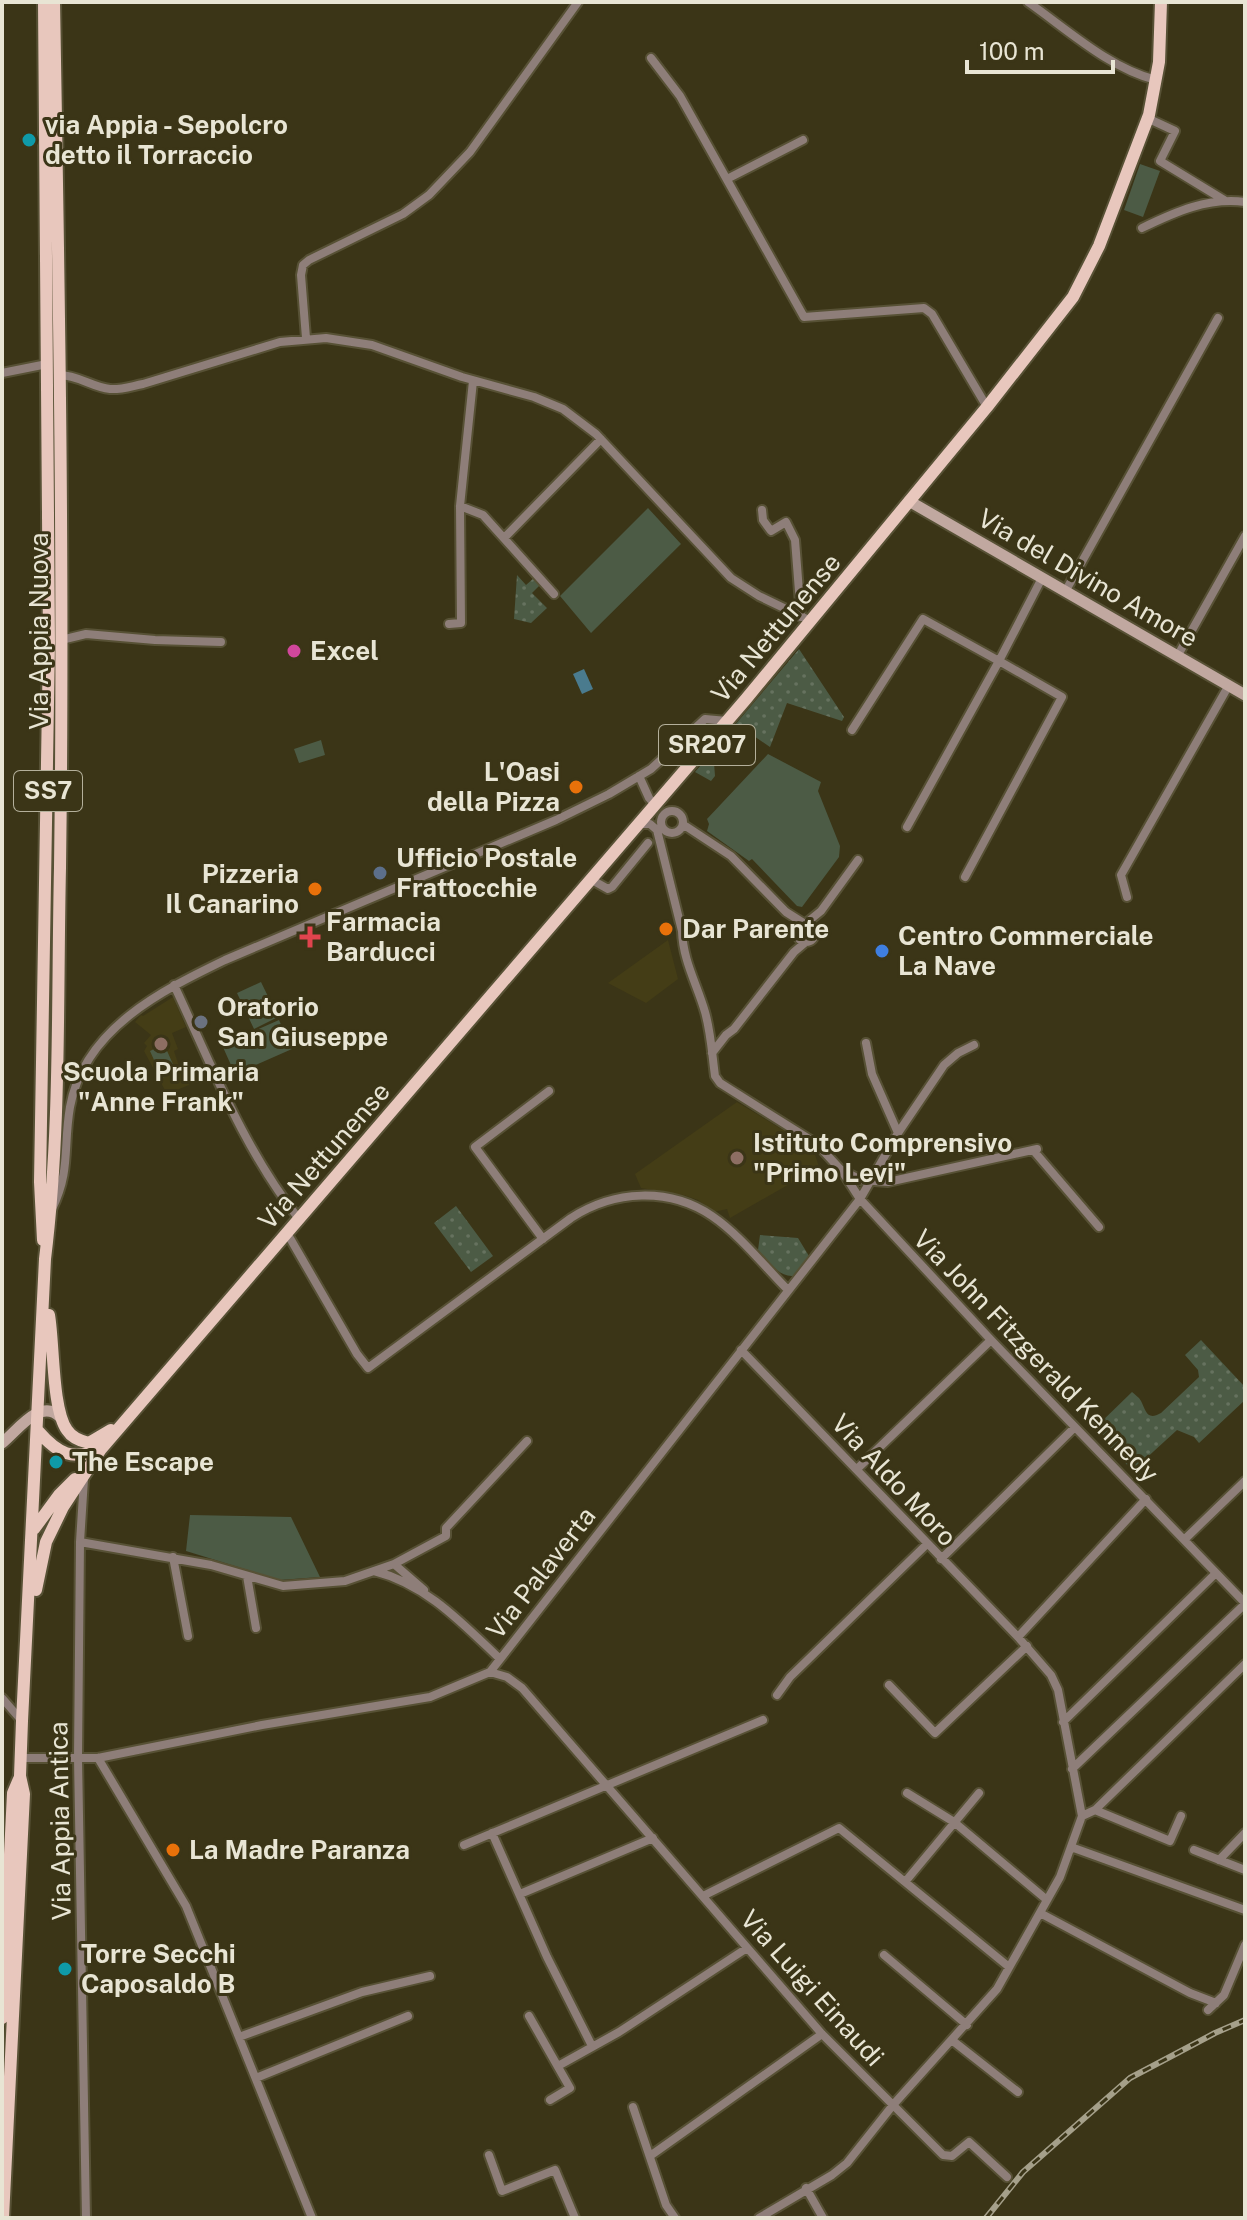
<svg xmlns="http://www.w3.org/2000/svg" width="1247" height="2220" font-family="'Public Sans',sans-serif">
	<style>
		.built { fill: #443d16 }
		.grass { fill: #4c5b45 }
		.park { fill: url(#park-dots) }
		.water { fill: #4a7b8e }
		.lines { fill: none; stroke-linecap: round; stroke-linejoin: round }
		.street-casing { stroke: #575135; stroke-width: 12 }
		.secondary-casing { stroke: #575135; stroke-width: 15 }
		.primary-casing { stroke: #575135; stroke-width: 16 }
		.street { stroke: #8e7e79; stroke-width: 8 }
		.secondary { stroke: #c1a8a0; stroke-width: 11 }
		.primary { stroke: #e8c7bd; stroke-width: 12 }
		.rail-casing { stroke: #a5a08a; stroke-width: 6 }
		.rail { stroke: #3b3517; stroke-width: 3; stroke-dasharray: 9; stroke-linecap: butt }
		.culture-dot { fill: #0f9aa8; stroke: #3b3517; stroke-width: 3 }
		.hotel-dot { fill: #d1479c; stroke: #3b3517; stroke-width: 3 }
		.food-dot { fill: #e8710a; stroke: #3b3517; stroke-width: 3 }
		.service-dot { fill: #5c6f8a; stroke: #3b3517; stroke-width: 3 }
		.health-dot { fill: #e0444e; stroke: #3b3517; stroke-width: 3 }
		.shop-dot { fill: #3f7fe0; stroke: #3b3517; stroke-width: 3 }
		.worship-dot { fill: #6b7280; stroke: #3b3517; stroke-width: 3 }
		.education-dot { fill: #8d6e63; stroke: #3b3517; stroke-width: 3 }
		.labels { text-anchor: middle; stroke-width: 6; stroke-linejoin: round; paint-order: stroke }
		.shield { fill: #3b3517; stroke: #b4b09b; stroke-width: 2 }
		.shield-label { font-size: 24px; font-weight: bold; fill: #e8e5d4 }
		.poi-label { font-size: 26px; font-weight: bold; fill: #e8e5d4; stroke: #3b3517; text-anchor: start }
		.street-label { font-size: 26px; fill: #e8e5d4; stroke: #3b3517 }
	</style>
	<defs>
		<pattern id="park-dots" width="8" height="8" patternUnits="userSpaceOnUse" patternTransform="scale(2)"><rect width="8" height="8" fill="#4c5b45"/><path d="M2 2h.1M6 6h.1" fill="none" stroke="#66725f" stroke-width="1.8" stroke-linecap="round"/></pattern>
	</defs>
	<rect width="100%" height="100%" fill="#3b3517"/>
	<path class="built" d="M668 940 678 979 646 1003 608 983Z
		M173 997 186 1027 172 1033 178 1049 174 1051 179 1066 182 1065 189 1085 167 1094 144 1051 147 1046 144 1043 151 1035 135 1022 141 1015 143 1016Z
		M737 1102 813 1148 819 1167 730 1218 727 1209 714 1212 698 1200 683 1195 641 1188 635 1174Z"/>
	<path class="grass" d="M1140 164 1160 171 1143 217 1124 210Z
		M648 508 681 544 591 633 560 596Z
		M321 740 325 755 299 763 294 749Z
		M768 754 821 782 818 791 840 846 839 857 802 907 797 906 752 859 749 861 707 831 709 824 707 819Z
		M261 982 278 1017 254 1029 237 993Z
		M279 1020 292 1049 235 1074 222 1045Z
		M164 1044 176 1071 162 1078 150 1051Z
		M190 1515 291 1517 320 1577 280 1580 186 1551Z"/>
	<path class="park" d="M517 575 526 585 534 578 540 585 532 593 547 608 531 623 514 619Z
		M799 649 844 717 842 721 787 703 770 747 754 736 734 757 724 756 714 763 715 776 711 781 695 772Z
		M456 1206 493 1256 471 1272 434 1223Z
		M760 1235 798 1238 809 1256 793 1276C778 1277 768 1260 758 1250Z
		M1201 1340 1245 1387V1400L1199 1443 1194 1437 1177 1430 1142 1462 1146 1467 1138 1476 1104 1441 1106 1438 1095 1428 1132 1392C1135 1395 1139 1397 1141 1401 1146 1411 1147 1421 1161 1413L1199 1377 1198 1370 1185 1355Z"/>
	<path class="water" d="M584 669 593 689 582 694 573 674Z"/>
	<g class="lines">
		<defs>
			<path id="street" d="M1028 2C1068 30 1109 68 1156 80
				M651 58 680 96 804 317 924 308 932 314 987 407
				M1147 118 1175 131 1160 161 1224 200
				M727 179 803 140
				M1142 228C1175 212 1208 197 1245 202
				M306 338 301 275 303 265 309 260 403 214 429 195 470 152 578 2
				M2 373 47 364
				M59 375C78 375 92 387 110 389 121 390 132 386 143 384L280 342 326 338 372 345 462 377 534 397 563 409 596 434 731 578 759 596 811 621
				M460 506 483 515 554 594
				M762 510 763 520 771 531 786 522 795 540 801 617
				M504 538 601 439
				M1065 592 1218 318
				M449 624 461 623 460 506 473 381
				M61 640 86 634 155 640 221 642
				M1178 655 1245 536
				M852 730 923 619 999 661 907 827
				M639 776 649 798 655 805
				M661 822a11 11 0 1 1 22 0a11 11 0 1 1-22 0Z
				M639 824H650L657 830 682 931C683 961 697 984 705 1012 711 1033 712 1054 715 1076L720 1083 817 1144 840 1169 861 1180 888 1182 1037 1149
				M684 825 731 856 786 912 805 924 821 911 858 860
				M965 877 1062 697 999 661 1042 578
				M592 880 608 889 612 887 648 843
				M1127 897 1121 875 1229 685
				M797 933a9 9 0 1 1 18 0a9 9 0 1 1-18 0Z
				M174 985C211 1064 244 1150 299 1219
				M866 1043 872 1074 898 1133
				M712 1053 726 1035 734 1029 794 952 807 941
				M1033 1150 1099 1227
				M842 1171 860 1199 991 1340 1245 1603
				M52 1209C71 1170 63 1147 70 1107 84 1029 161 991 225 960L556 820 609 794 651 769 705 719 727 721
				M287 1233 357 1354 368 1368 571 1218C614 1190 669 1187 712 1216 740 1235 764 1266 788 1290
				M543 1239 475 1147 549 1091
				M741 1350 1018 1637 1051 1675 1058 1690 1082 1816 1060 1877 997 1989 893 2105 847 2163 832 2175 759 2218
				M857 1469 991 1340
				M84 1479 80 1542 78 1758 86 2218
				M1185 1539 1245 1481
				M80 1542 211 1565 283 1586 345 1581 394 1564 446 1536V1528L527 1441
				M173 1557 188 1636
				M941 1559 1075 1427
				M394 1564 424 1590
				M374 1571C426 1584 462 1623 500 1659
				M247 1576 256 1628
				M1018 1637 1146 1499
				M490 1672 507 1677 522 1688 822 2034 943 2155 952 2156 969 2142 1007 2177
				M889 1685 935 1733 1027 1646
				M777 1695 790 1677 927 1544
				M2 1698 22 1721
				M1063 1722 1216 1573
				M21 1758H98L262 1725 430 1697 490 1672 860 1199 898 1133 944 1065 958 1053 974 1045
				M98 1758 186 1906 312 2218
				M1072 1769 1245 1604
				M907 1793 954 1822 1047 1900
				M1095 1810 1245 1664
				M1082 1816 1095 1810 1170 1841 1181 1816
				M492 1833 547 1957 592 2046
				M464 1845 763 1720
				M1071 1847 1245 1910
				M1194 1850 1245 1870
				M1219 1860 1245 1833
				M905 1882 979 1793
				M520 1894 653 1838
				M703 1896 839 1828 1009 1967
				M1040 1913 1190 1993 1216 2003
				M884 1955 967 2025
				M1208 2010 1224 1995 1245 1945
				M529 2016 570 2088 550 2100
				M239 2037 362 1992 430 1976
				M953 2041 1018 2092
				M558 2066 619 2032 747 1948
				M256 2078 408 2016
				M633 2107 666 2205 675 2218
				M489 2155 502 2191 555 2170 575 2218
				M650 2156 822 2034
				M806 2188 823 2218"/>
			<path id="secondary" d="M909 501 1245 695
				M2 1443C18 1430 41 1397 60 1417"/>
			<path id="primary" d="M43 1240 40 1182 49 643 44 2
				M49 1315C54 1344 52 1409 67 1430 72 1438 80 1441 89 1443L111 1430
				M38 1431C58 1454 72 1461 101 1449
				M34 1529 59 1495 75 1479
				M36 1590 46 1542 63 1507 101 1449 746 699 987 407 1073 297 1099 246 1149 115 1159 62 1161 2
				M2 2018 13 1793 19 1779
				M3 2218 24 1794 20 1776 22 1721 45 1259C61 1130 57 998 60 868 64 579 59 291 54 2"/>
		</defs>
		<use href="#street" class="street-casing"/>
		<use href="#secondary" class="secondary-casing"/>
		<use href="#primary" class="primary-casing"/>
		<use href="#street" class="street"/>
		<use href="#secondary" class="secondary"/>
		<use href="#primary" class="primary"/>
		<defs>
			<path id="rail" d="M986 2218 1023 2172 1130 2078 1215 2033 1245 2020"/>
		</defs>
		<use href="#rail" class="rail-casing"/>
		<use href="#rail" class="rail"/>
	</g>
	<g class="culture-dot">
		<circle cx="29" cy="140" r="8"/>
		<circle cx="56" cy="1462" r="8"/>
		<circle cx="65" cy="1969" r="8"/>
	</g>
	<circle class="hotel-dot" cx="294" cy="651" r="8"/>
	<g class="food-dot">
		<circle cx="576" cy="787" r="8"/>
		<circle cx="315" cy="889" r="8"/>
		<circle cx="666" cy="929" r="8"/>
		<circle cx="173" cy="1850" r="8"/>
	</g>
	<circle class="service-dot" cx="380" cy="873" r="8"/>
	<path class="health-dot" d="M306 925h8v8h8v8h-8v8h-8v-8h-8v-8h8z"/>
	<circle class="shop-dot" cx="882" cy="951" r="8"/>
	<circle class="worship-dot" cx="201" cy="1022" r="8"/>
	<g class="education-dot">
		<circle cx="161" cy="1044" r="8"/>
		<circle cx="737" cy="1158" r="8"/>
	</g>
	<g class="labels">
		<g class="shield">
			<rect x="659" y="725" width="96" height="40" rx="6"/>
			<rect x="14" y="771" width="68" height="40" rx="6"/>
		</g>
		<g class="shield-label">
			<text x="707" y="753">SR207</text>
			<text x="48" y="799">SS7</text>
		</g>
		<g class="poi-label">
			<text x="45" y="134">via Appia - Sepolcro<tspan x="45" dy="30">detto il Torraccio</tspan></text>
			<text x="310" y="660">Excel</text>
			<text x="560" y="781" text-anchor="end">L'Oasi<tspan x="560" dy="30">della Pizza</tspan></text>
			<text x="396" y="867">Ufficio Postale<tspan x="396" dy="30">Frattocchie</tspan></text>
			<text x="299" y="883" text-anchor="end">Pizzeria<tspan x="299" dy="30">Il Canarino</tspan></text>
			<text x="326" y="931">Farmacia<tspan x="326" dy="30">Barducci</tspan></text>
			<text x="682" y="938">Dar Parente</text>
			<text x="898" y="945">Centro Commerciale<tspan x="898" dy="30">La Nave</tspan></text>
			<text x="217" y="1016">Oratorio<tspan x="217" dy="30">San Giuseppe</tspan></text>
			<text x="161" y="1081" text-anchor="middle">Scuola Primaria<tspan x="161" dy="30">"Anne Frank"</tspan></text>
			<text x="753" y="1152">Istituto Comprensivo<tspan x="753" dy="30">"Primo Levi"</tspan></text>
			<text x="72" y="1471">The Escape</text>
			<text x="189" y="1859">La Madre Paranza</text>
			<text x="81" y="1963">Torre Secchi<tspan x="81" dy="30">Caposaldo B</tspan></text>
		</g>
		<g class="street-label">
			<text transform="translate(1088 578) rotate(30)" y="9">Via del Divino Amore</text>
			<text transform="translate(776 628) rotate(-50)" y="9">Via Nettunense</text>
			<text transform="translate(39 631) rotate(-90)" y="9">Via Appia Nuova</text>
			<text transform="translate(324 1156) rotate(-49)" y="9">Via Nettunense</text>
			<text transform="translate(1036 1356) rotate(46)" y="9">Via John Fitzgerald Kennedy</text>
			<text transform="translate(894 1480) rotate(47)" y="9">Via Aldo Moro</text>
			<text transform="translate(541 1573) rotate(-52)" y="9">Via Palaverta</text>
			<text transform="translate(60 1821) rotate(-91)" y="9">Via Appia Antica</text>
			<text transform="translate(812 1988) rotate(48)" y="9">Via Luigi Einaudi</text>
		</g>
	</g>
	<rect width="1247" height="2220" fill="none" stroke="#e8e5d4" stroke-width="8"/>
	<path d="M967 60v12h146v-12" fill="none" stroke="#e8e5d4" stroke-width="4"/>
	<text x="979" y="60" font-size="24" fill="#e8e5d4" stroke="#3b3517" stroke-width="6" paint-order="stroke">100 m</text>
</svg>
